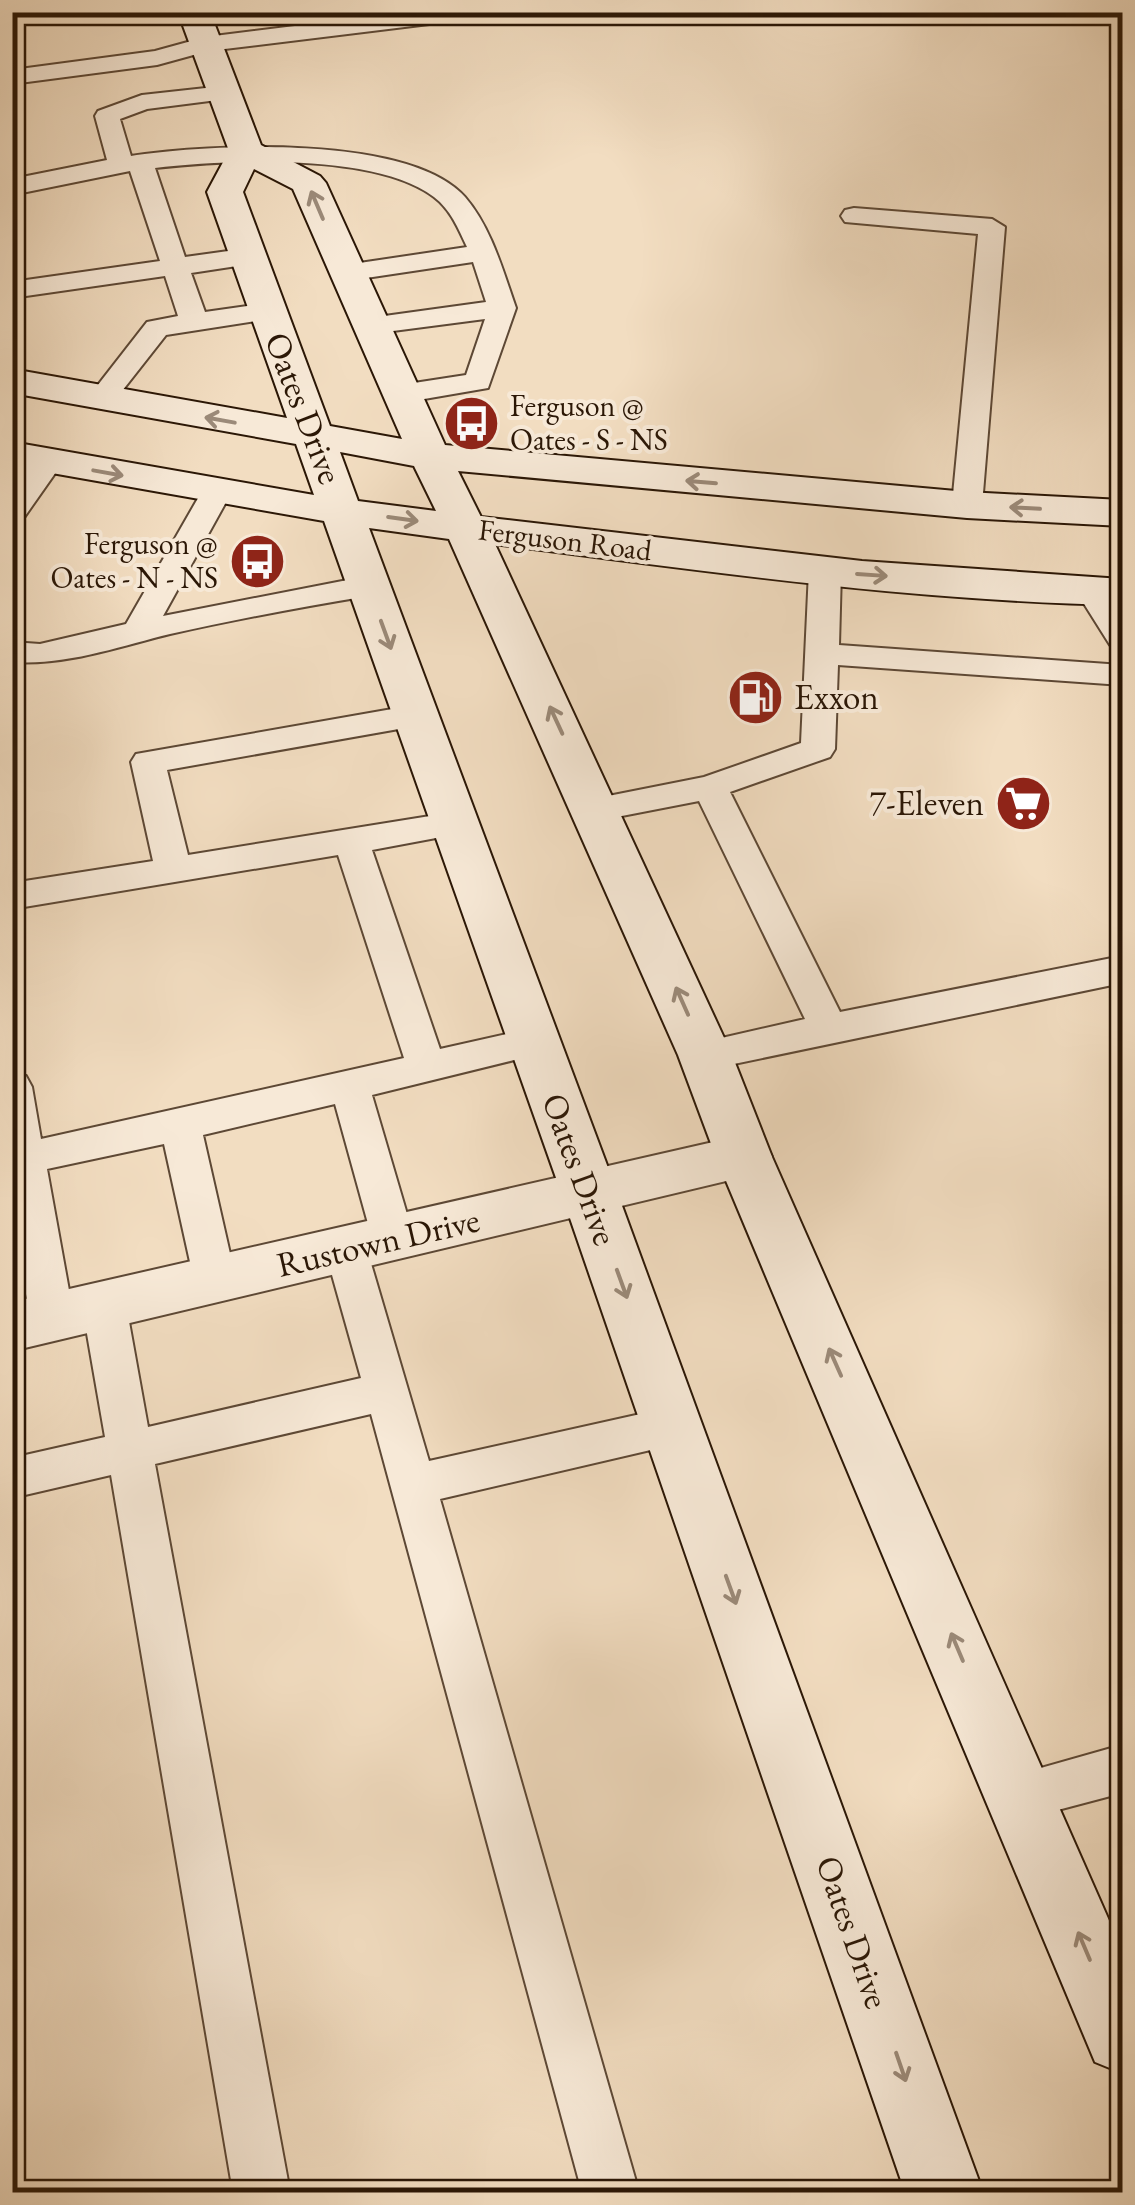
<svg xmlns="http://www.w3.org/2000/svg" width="1135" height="2205" font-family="'EB Garamond',serif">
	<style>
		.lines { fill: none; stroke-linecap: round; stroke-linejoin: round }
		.lane-casing { stroke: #5d4835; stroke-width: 4 }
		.street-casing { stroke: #5d4835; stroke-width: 4 }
		.secondary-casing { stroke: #2b1706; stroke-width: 4 }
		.lane { fill: #f7e9d7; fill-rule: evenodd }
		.street { fill: #f7e9d7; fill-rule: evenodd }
		.secondary { fill: #f7e9d7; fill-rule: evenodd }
		.oneway { stroke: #9b8a79 }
		.labels { text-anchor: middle; stroke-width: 8; stroke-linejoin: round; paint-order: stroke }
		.far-poi-label { font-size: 30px; fill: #2b1706; stroke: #f7e9d7; text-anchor: start }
		.far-street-label { font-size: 30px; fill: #2b1706; stroke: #f7e9d7 }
		.street-label { font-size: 35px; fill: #2b1706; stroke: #f7e9d7 }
		.poi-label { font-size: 35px; fill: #2b1706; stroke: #f7e9d7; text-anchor: start }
	</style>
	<rect width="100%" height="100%" fill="#f2ddc1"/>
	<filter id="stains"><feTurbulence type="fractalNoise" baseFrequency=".002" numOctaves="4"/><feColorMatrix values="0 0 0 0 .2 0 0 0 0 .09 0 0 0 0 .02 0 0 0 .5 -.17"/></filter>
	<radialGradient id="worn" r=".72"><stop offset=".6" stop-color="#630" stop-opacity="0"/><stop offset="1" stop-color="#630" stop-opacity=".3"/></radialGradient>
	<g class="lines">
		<defs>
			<path id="lane" d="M409 12H481L470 19 208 51 157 65 12 84V70L155 51 206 37Z
				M224 86 236 93 233 98 147 109 120 119 131 156C209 144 409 134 465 197 491 227 503 271 516 308L488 388 401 403 391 400 387 394 391 388 401 385 466 375 485 319 370 334 356 326 370 318 486 302 473 262 346 281 332 273 346 265 467 247C458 228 451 210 434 197 374 152 226 160 155 168L185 257 250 248 263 256 250 264 191 273 205 312 268 303 282 311 268 319 166 335 111 405H91L87 399 147 322 178 316 165 276 12 298V282L160 261 130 171 12 195V179L107 160 95 116 98 111 142 95Z
				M854 208 992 219 1005 227 982 505 978 511H956L952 505 978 234 845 222 841 216 845 210Z
				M48 453 59 456 63 462 23 519 12 521C12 496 19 460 48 453Z
				M216 484 227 487 231 493 163 616 368 576 379 579 384 586 379 593 368 596C302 607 236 619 170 634 121 646 65 666 12 662V642L40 644 126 624 201 493 205 487Z
				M825 561 836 564 841 571 839 645 1122 665V685L838 665 835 749 830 757 730 792 840 1012 1122 956V983L705 1070 691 1065 685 1055 691 1045 805 1019 699 801 596 821 583 817 578 809 583 801 704 777 801 743 809 571 814 564Z
				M1092 581 1103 584 1122 613V648L1110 645 1076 591 1081 584Z
				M415 705 427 708 432 716 427 724 167 770 188 855 455 812 468 816 473 824 468 832 372 850 440 1049 533 1028 547 1032 553 1042 547 1052 372 1095 414 1238 408 1250 393 1255 378 1250 372 1238 335 1104 203 1135 236 1280 230 1292 215 1297 200 1292 194 1280 164 1144 47 1169 74 1318 67 1331 52 1336 37 1331 30 1318 12 1210V1072L26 1076 32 1087 41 1139 404 1058 338 855 12 909V883L153 861 131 762 136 754Z
				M346 1233 361 1238 367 1250 429 1461 672 1407 688 1412 695 1426 688 1440 672 1445 440 1499 639 2192H582L371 1414 155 1464 290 2192H233L111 1475 12 1498V1458L105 1437 82 1305 89 1293 104 1287 119 1293 126 1305 148 1427 361 1378 325 1250 331 1238Z
				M1122 1745V1793L1020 1820 1002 1813 995 1796 1002 1779Z"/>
			<path id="street" d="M744 1135 764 1142 772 1157 764 1172 12 1351V1302Z"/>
			<path id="secondary" d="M178 12H210L261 145 320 176 326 183 445 445 967 492 1122 500V526L967 518 458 471 481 517 862 561 1122 579V605C913 601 703 571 495 544L732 1055 772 1157 1122 1950V2073L1095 2062 716 1157 678 1055 449 539 369 528 617 1192 983 2192H905L561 1192 324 521 12 466V442L314 495 296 444 12 393V369L287 418 207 192 229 151ZM254 169 293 189 402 439 330 426 243 192ZM340 452 414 466 436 511 358 501Z"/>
		</defs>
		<use href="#lane" class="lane-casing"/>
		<use href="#street" class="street-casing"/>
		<use href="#secondary" class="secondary-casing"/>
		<use href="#lane" class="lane"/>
		<use href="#street" class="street"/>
		<use href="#secondary" class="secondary"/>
	</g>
	<defs><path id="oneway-shaft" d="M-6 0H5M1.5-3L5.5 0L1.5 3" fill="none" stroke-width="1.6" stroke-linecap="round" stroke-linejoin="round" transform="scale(2.5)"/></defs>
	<g class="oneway">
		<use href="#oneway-shaft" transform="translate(317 205) rotate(-113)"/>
		<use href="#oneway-shaft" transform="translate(220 420) rotate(-170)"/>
		<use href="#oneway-shaft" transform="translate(108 473) rotate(10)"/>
		<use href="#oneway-shaft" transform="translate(701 482) rotate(-175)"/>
		<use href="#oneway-shaft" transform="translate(1025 508) rotate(-177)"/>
		<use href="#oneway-shaft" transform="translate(403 519) rotate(8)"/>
		<use href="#oneway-shaft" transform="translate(872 575) rotate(4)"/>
		<use href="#oneway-shaft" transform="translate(386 635) rotate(70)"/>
		<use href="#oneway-shaft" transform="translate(556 720) rotate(-115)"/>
		<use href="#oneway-shaft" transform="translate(682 1001) rotate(-114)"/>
		<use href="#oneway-shaft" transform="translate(622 1284) rotate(70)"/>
		<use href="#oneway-shaft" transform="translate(835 1362) rotate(-114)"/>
		<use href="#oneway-shaft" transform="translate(731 1590) rotate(70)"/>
		<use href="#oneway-shaft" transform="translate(957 1647) rotate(-113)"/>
		<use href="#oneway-shaft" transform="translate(1084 1946) rotate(-113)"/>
		<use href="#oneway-shaft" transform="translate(901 2067) rotate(71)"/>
	</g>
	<defs>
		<symbol id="bus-disc" viewBox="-11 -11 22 22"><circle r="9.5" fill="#8f2418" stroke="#f7e9d7"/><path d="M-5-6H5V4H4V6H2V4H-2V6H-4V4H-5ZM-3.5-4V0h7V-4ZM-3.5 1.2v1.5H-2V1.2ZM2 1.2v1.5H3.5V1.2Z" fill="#fff"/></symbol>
		<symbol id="fuel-disc" viewBox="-11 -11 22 22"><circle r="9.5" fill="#8f2418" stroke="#f7e9d7"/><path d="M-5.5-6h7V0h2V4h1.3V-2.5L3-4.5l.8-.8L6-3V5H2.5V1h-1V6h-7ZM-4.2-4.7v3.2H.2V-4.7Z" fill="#fff"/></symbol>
		<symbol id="supermarket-disc" viewBox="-11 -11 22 22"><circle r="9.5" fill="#8f2418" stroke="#f7e9d7"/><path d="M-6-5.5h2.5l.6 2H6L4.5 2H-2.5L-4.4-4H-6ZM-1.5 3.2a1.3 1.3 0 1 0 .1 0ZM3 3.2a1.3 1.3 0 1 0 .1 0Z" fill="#fff"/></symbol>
	</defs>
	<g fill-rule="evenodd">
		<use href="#bus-disc" x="440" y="392" width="63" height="63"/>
		<use href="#bus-disc" x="226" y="530" width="63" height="63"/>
		<use href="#fuel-disc" x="724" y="666" width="63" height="63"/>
		<use href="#supermarket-disc" x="992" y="772" width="63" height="63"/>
	</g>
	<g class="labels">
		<g class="far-poi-label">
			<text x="510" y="416">Ferguson @<tspan x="510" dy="34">Oates - S - NS</tspan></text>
			<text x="218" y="554" text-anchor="end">Ferguson @<tspan x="218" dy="34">Oates - N - NS</tspan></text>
		</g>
		<g class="far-street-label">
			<text transform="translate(565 540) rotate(7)" y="10">Ferguson Road</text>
		</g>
		<g class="street-label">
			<text transform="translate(304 408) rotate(69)" y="12">Oates Drive</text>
			<text transform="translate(580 1169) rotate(70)" y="12">Oates Drive</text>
			<text transform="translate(378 1242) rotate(-13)" y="12">Rustown Drive</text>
			<text transform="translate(853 1932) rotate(71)" y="12">Oates Drive</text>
		</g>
		<g class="poi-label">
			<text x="794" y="709">Exxon</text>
			<text x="984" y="815" text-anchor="end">7-Eleven</text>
		</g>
	</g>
	<rect width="1135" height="2205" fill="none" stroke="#f2ddc1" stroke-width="50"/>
	<rect x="15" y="15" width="1105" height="2175" fill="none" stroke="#2b1706" stroke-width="5"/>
	<rect x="25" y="25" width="1085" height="2155" fill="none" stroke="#2b1706" stroke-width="2.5"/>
	<rect width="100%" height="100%" filter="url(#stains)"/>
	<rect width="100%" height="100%" fill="url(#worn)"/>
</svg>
